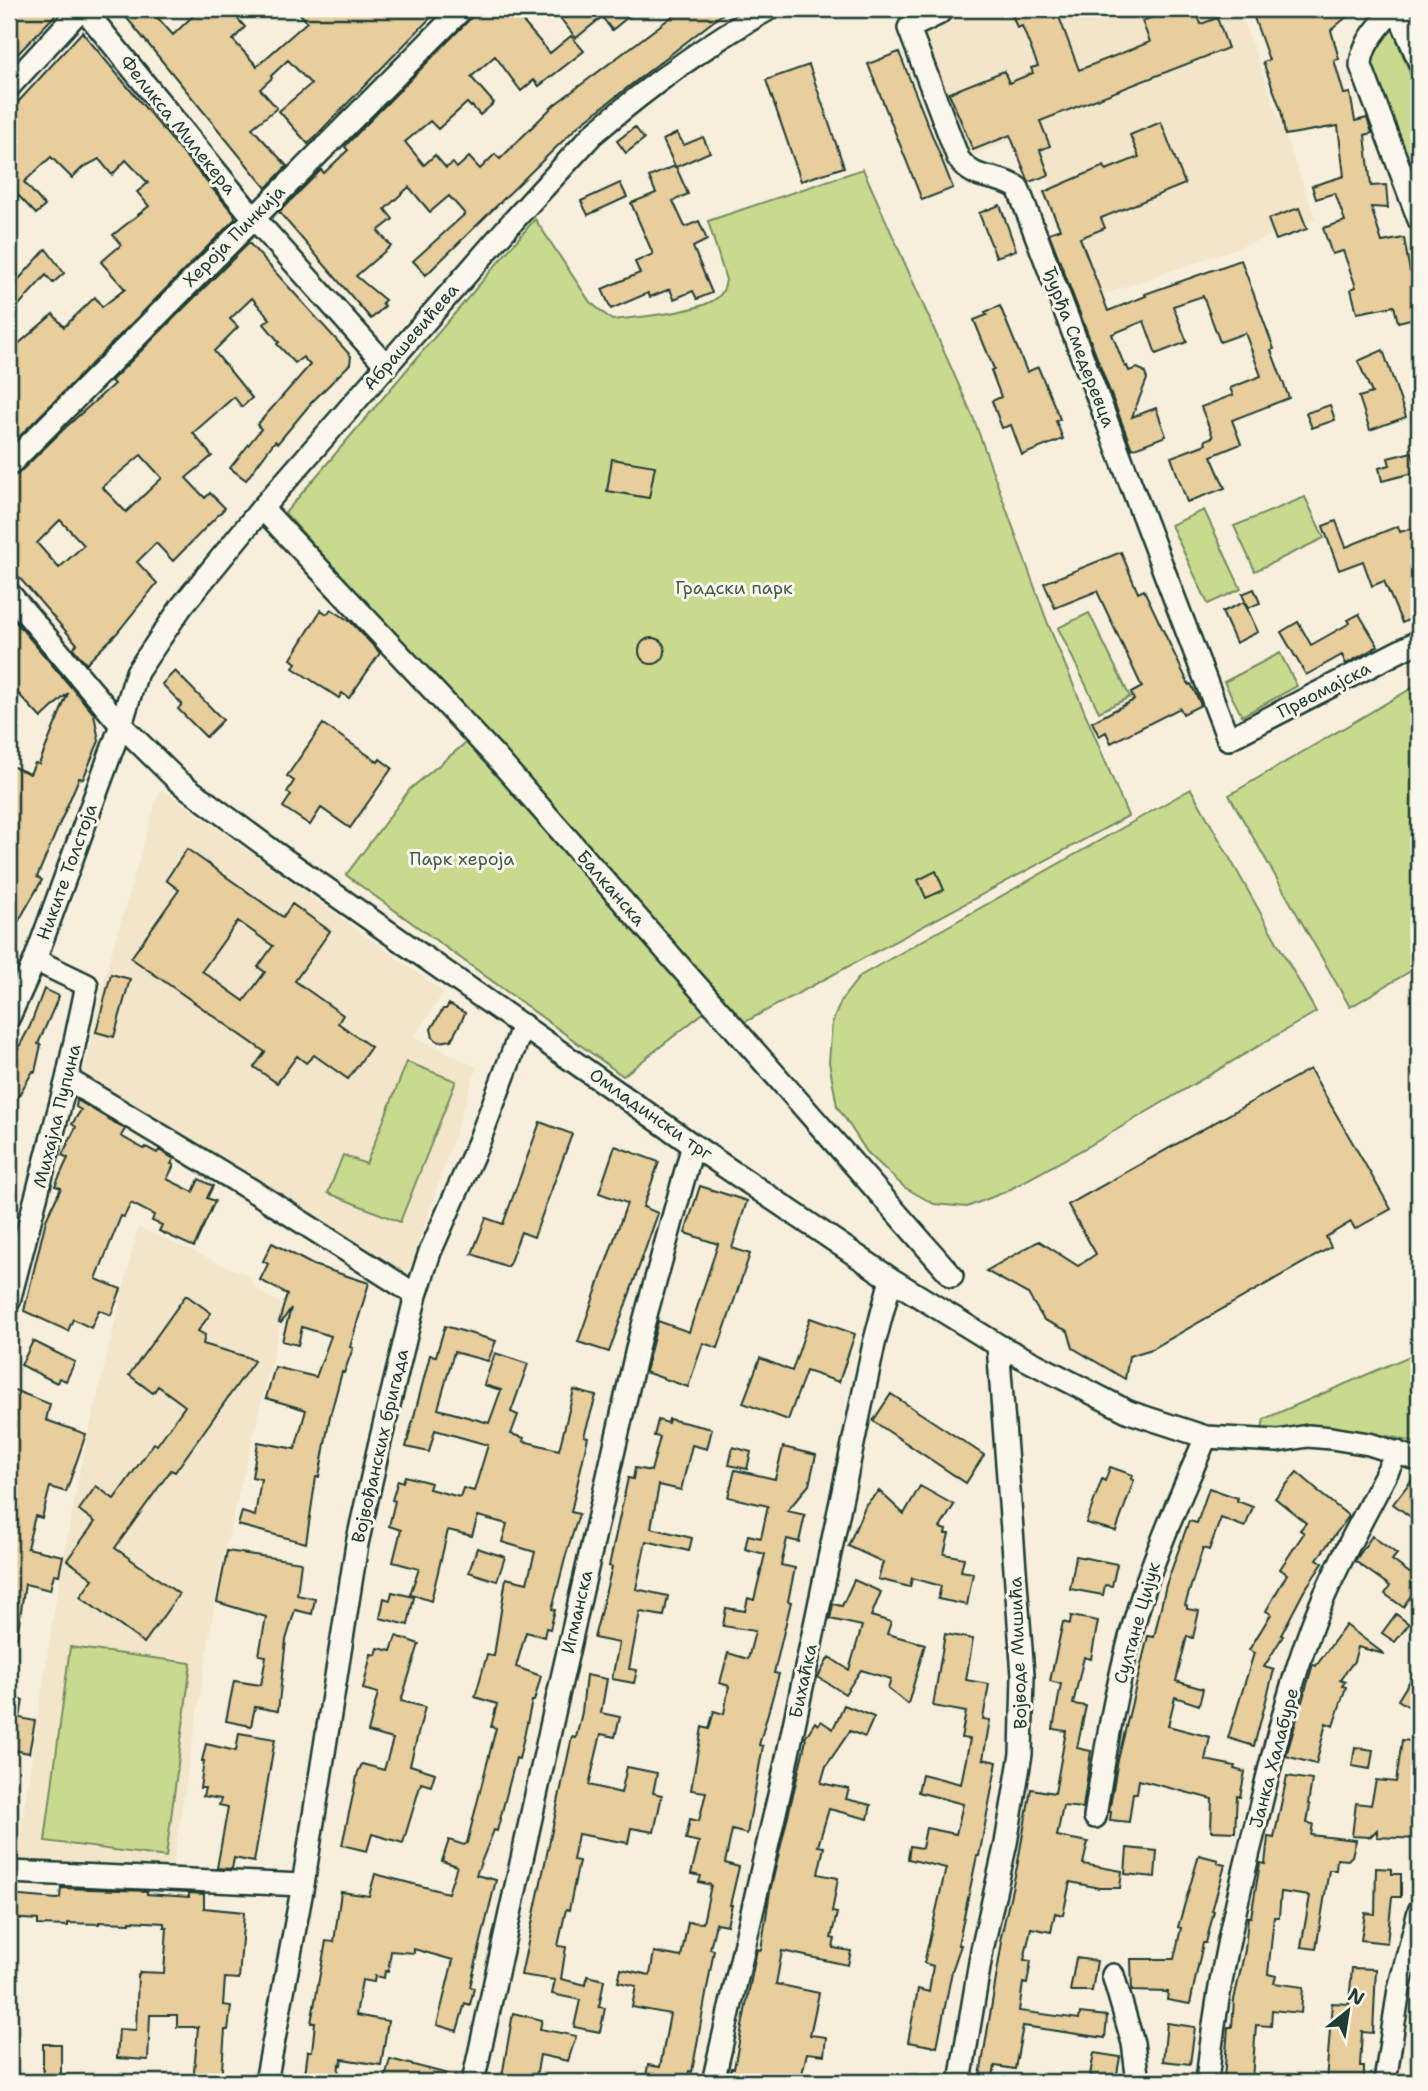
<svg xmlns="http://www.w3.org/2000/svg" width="1428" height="2091" font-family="'Shantell Sans',sans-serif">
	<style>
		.built { fill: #f2e5c9 }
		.green { fill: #c9da8f; stroke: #748c62; stroke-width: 2 }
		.building { fill: #e8cd9d; stroke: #1f3d34; stroke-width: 2; fill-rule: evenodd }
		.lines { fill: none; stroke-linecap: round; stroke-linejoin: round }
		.street-casing { stroke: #1f3d34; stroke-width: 26 }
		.street { stroke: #fbf7ec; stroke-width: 21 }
		.labels { text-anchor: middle; stroke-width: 6; stroke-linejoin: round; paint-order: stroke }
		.street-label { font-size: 18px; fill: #1f3d34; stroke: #fbf7ec }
		.park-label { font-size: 18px; fill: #415c46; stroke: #fbf7ec }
	</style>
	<rect width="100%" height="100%" fill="#f7efdc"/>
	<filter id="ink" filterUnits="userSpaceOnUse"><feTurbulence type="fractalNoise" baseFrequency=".0143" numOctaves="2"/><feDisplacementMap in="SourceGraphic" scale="14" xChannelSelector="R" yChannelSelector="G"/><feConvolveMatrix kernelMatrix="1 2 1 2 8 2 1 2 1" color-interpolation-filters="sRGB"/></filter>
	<g filter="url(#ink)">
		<path class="built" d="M901 9H1239L1316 220 1100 296 1027 132 967 158Z
			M159 791H165L444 992 414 1037 477 1067 408 1275 84 1073 107 969Z
			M138 1227 249 1276 255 1288 285 1307 220 1570 172 1871 16 1864 52 1623 80 1469Z"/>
		<path class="green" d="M1393 30 1419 96V194L1371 71C1369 53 1377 38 1393 30Z
			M863 169 973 417 1048 624 1128 816 745 1022 285 513 535 219 590 302 612 320C636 317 705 313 720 295 724 291 725 286 726 280L708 221Z
			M1305 497 1324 538 1255 571 1234 526Z
			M1204 510 1241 589 1208 604 1171 525Z
			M1089 613 1130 697 1099 712 1058 628Z
			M1280 653 1297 686 1242 716 1224 682Z
			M1419 684V966L1350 1007 1229 795Z
			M468 741 707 1010 623 1076 346 875 410 789Z
			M1191 789 1316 1012 1089 1146 1005 1192 967 1207 934 1204 904 1187 867 1152 837 1106 829 1062 832 1023 842 999 860 976Z
			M407 1062 456 1081 400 1222 328 1193 343 1155 366 1164Z
			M1419 1352V1444C1377 1430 1307 1427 1262 1429L1264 1419Z
			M70 1647 191 1663 166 1857 45 1841Z"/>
		<path class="building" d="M9 9H61L9 63Z
			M134 9H150L173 35 200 9H229L245 27 233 40 257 66 307 22 296 9H439L308 144 279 111 311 84 288 60 271 76 272 78 260 89 277 108 252 128 287 166 266 188 126 17Z
			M476 9H512L550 53 571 36 584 51 539 86 534 80 521 91 495 56 471 77 494 103 480 115 472 106 471 107 467 103 438 129 430 121 405 142 424 165 435 155 446 168 453 163 457 168 469 157 480 169 495 154 500 159 554 105 682 9H729L578 126 426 275 413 261 465 214 449 196 430 212 409 187 385 209 393 219 378 231 391 246 356 276 385 300 382 303 385 306 371 319 279 212 321 170 324 173 348 150 345 147 349 142 471 18Z
			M553 9H638L612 30 602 17 576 38Z
			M1010 9H1056L1079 70 1150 42 1142 21 1174 9H1195L1201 24 1217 18 1228 48 1040 121 1050 146 1040 150 1049 175 1029 182 1010 135 973 150 949 93 1004 71 1009 83 1033 73 1031 68 1038 66 1022 26 1017 28Z
			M1251 9H1356L1331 30 1339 59 1334 60 1344 94 1350 93 1355 121 1367 118 1372 133 1365 135 1371 186 1386 185 1388 208 1371 207 1382 242 1404 238 1410 272 1419 271V317L1398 322 1394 306 1357 313 1351 289 1356 287 1343 251 1332 254 1323 228 1345 221 1335 193 1316 199 1312 186 1344 176 1338 126 1285 135 1281 110 1263 62 1269 60Z
			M82 32 212 188 234 214 235 219 9 447V418L16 410 14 408 16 405 9 395V352L53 314 64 327 95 297 102 307 125 289 101 262 121 245 113 235 149 206 137 192 148 183 126 160 112 175 99 159 82 168 72 178 51 157 24 182 45 206 36 214 14 191 9 196V112Z
			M899 52 953 188 922 200 868 64Z
			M809 65 844 167 801 181 766 80Z
			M1161 122 1185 184 1101 218 1105 228 1080 238 1108 311 1146 296 1145 294 1241 260 1274 349 1271 350 1289 398 1232 420 1241 444 1211 456 1225 488 1187 502 1171 457 1206 444 1205 440 1213 437 1201 407 1233 395 1230 388 1261 376 1245 333 1220 342 1203 296 1173 306 1187 342 1156 354 1144 321 1112 334 1125 367 1127 366 1129 371 1137 368 1144 371 1147 379 1132 417 1156 408 1166 436 1132 449 1049 233 1060 229 1044 192 1104 166 1106 170 1139 157 1130 135Z
			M635 127 644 139 626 153 617 141Z
			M677 133 684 145 703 137 710 152 676 167 688 194 673 201 685 227 699 221 707 240 693 247 712 293 697 299 693 291 674 299 670 289 650 297 648 293 611 309 602 289 640 273 635 262 653 254 631 203 656 193 649 177 675 166 663 140Z
			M620 183 627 197 588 215 581 201Z
			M1000 205 1016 250 996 257 979 213Z
			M1299 208 1307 229 1276 240 1268 219Z
			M249 243 351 356 350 364 312 402 278 443 275 441 246 480 230 468 261 429 257 425 310 365 303 357 295 363 277 344 279 342 264 324 270 319 252 298 230 319 238 327 214 351 252 398 242 407 234 397 193 433 212 456 186 478 205 498 210 493 225 508 173 561 156 543 137 562 157 583 117 633 86 664 73 648 77 644 9 566V478L18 474 66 427 114 384 111 381ZM141 455 162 478 126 512 102 487ZM60 520 84 545 59 568 37 543Z
			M46 249 64 273 53 283 46 275 9 316V290Z
			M1000 306 1027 372 1038 367 1060 419 1056 421 1063 439 1022 455 1011 425 1002 428 992 401 1001 397 991 370 994 369 974 320 987 315 985 312Z
			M1383 350 1406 417 1370 430 1359 397 1372 393 1358 361Z
			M1330 405 1335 420 1312 428 1306 413Z
			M1412 452 1417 472 1382 481 1379 468 1390 465 1388 458Z
			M612 459 655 466 649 498 607 491Z
			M1336 521 1346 547 1398 526 1400 532 1413 528 1419 547V615L1402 623 1384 581 1372 586 1363 561 1339 570 1323 526Z
			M1121 552 1138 593 1144 590 1189 685 1191 684 1201 705 1183 714 1180 708 1111 743 1106 732 1099 736 1092 722 1134 700 1131 693 1142 687 1097 591 1055 608 1044 583Z
			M1254 589 1260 603 1248 608 1242 594Z
			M1244 602 1258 632 1236 643 1222 612Z
			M331 609 351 622 380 653 349 698 342 693 339 698 293 668 296 663 291 659 321 610 327 614Z
			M9 614 94 714 99 741 83 779 79 778 37 877 42 880 9 938V765L30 774 35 763 39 764 68 693 41 718 15 690 9 697Z
			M1359 614 1378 646 1346 664 1342 655 1306 675 1281 632 1298 622 1311 645 1350 623 1348 620Z
			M639 651a13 13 0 1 1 26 0a13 13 0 1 1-26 0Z
			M175 671 223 720 206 737 178 709 182 704 162 684Z
			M323 724 378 762 380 759 392 768 350 828 321 808 310 825 283 807 291 795 287 792 294 781 287 776Z
			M187 849 283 917 292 904 330 931 295 981 343 1015 338 1023 371 1047 348 1079 314 1055 306 1063 297 1056 277 1083 254 1067 265 1052 131 958 179 890 166 880ZM238 921 273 946 258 967 265 972 244 1001 202 971Z
			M936 871 944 890 926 898 918 880Z
			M111 974 130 979 114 1037 96 1032Z
			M44 989 59 996 38 1044 41 1045 35 1072 33 1071 9 1112V1066L30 1026Z
			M449 1004 465 1013 462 1020 451 1040 439 1042 433 1038 431 1029 443 1009H446Z
			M1310 1069 1391 1209 1355 1229 1351 1222 1326 1237 1331 1247 1152 1349 1129 1356 1125 1379 1073 1348 1068 1331 1044 1320 1028 1294 986 1271 1039 1241 1078 1266 1096 1254 1068 1205Z
			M77 1100 125 1129 121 1136 144 1149 146 1147 157 1153 159 1150 174 1159 171 1164 174 1165 167 1179 193 1192 199 1179 213 1186 207 1198 215 1201 194 1247 159 1231 162 1225 152 1221 154 1215 131 1203 124 1217 121 1216 96 1279 121 1289 111 1315 99 1310 91 1328 73 1319 68 1331 24 1311 46 1220 61 1188 55 1186 68 1158 62 1155 76 1127 72 1124 81 1110 76 1107Z
			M540 1122 572 1134 534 1237 521 1232 508 1267 472 1254 486 1218 503 1224Z
			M615 1146 659 1162 643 1207 658 1213 609 1352 578 1342 627 1203 599 1193Z
			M700 1186 747 1201 732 1248 750 1254 718 1348 703 1343 688 1387 645 1372 658 1321 689 1332 718 1244 685 1233Z
			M272 1243 313 1265 369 1283 350 1347 353 1348 344 1373 342 1372 330 1416 319 1477H316L306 1543 238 1525 242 1512 255 1516 261 1479 252 1477 258 1442 295 1449 306 1410 266 1398 275 1367 316 1377 331 1336 302 1327 298 1345 282 1341 291 1308 281 1323 279 1322 287 1294 260 1280 268 1264 263 1261Z
			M186 1295 211 1313 198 1331 205 1335 203 1344 247 1357 254 1361 175 1472 171 1470 115 1548 179 1594 144 1643 80 1597 93 1579 67 1560 95 1522 79 1510 96 1486 114 1499 154 1443 157 1445 185 1406 158 1386 153 1393 129 1375Z
			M810 1318 855 1334 839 1382 806 1371 788 1420 743 1403 760 1358 792 1371Z
			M445 1326 496 1341 488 1361 454 1352 438 1409 489 1423 501 1390 484 1385 495 1353 528 1364 511 1412 518 1415 511 1434 524 1438 523 1441 559 1450 574 1390 596 1396 584 1436 588 1437 571 1512 579 1514 566 1555 552 1609 555 1610 550 1629 546 1628 544 1637 526 1632 516 1667 541 1676 534 1701H532L519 1759 516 1758 497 1831 494 1830 476 1875 496 1880 470 1987 474 1988 470 2005 465 2003 457 2031 437 2025 453 1960 414 1949V1953L391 1951 388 1972 385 1971 384 1978 375 1976 374 1982 362 1980 356 2015 388 2021 381 2065 342 2059 341 2065 339 2064 338 2082H304L308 2051H312L315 2023H311L326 1941 334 1942 341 1892 369 1896 375 1874 448 1893 457 1866 442 1861 449 1840 464 1845 467 1843 496 1728 491 1727 497 1704 475 1697 487 1655 494 1656 506 1578 527 1583 535 1552 502 1542 507 1524 478 1516 472 1536 448 1530 431 1601 410 1594 419 1569 393 1562 401 1530 389 1526 395 1501 392 1500 398 1480 403 1482 405 1476 431 1483 429 1489 460 1497 463 1488 474 1491 488 1445 435 1430 429 1452 406 1447 430 1355 436 1356Z
			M33 1341 75 1362 66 1381 59 1378 57 1383 21 1365Z
			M9 1388 50 1404 46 1420 86 1434 66 1492 50 1487 42 1518 35 1516 27 1548 63 1556 59 1575 54 1574 50 1590 25 1584 17 1637 9 1636V1418L12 1406 9 1405Z
			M891 1394 984 1455 966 1483 873 1421Z
			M669 1419 712 1429 707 1449 692 1445 681 1490 659 1485 651 1528 692 1538 689 1551 646 1541 636 1589 668 1596 664 1616 640 1612 629 1669 637 1670 634 1683 612 1679 619 1643 594 1638 612 1567 609 1566 628 1478 633 1479 635 1468 651 1471 660 1437 654 1436 658 1420 668 1423Z
			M733 1447 751 1452 747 1469 729 1465Z
			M783 1447 816 1455 809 1485 787 1511 805 1515 799 1542 787 1539 781 1565 795 1568 788 1601 791 1602 774 1673 779 1674 759 1745 763 1746 747 1834 732 1830 725 1863 739 1867 730 1905H732L727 1925 716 1923 710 1949 714 1950 692 2072 689 2071 687 2082H645L648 2065 660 2067 670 2014 632 2007 636 1986 618 1982 621 1969 650 1975 654 1952 681 1957 688 1922 703 1923 711 1885 699 1882 701 1876 691 1874 699 1842 686 1839 690 1819 699 1821 706 1792 691 1790 702 1727 709 1729 714 1711 724 1714 729 1686 720 1683 728 1653 748 1659 755 1631 723 1626 726 1608 745 1611 748 1598 754 1600 765 1554 745 1549 748 1535 761 1538 768 1506 728 1497 735 1470 775 1479Z
			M1110 1467 1133 1475 1131 1479 1134 1480 1116 1531 1086 1523 1102 1479 1105 1481Z
			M1297 1472 1318 1490 1317 1491 1349 1516 1317 1559 1323 1563 1304 1591 1281 1635 1283 1636 1264 1667 1274 1670 1254 1746 1228 1738 1254 1653 1249 1650 1271 1614 1266 1611 1287 1574 1280 1569 1304 1533 1300 1530 1306 1523 1275 1498Z
			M1417 1473H1419V1523L1393 1504Z
			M920 1486 954 1505 940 1528 946 1530 945 1534H949L944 1554 964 1558 961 1571 973 1573 967 1605 938 1599 941 1586 912 1578 910 1587 878 1579 883 1562 848 1546 866 1504 879 1491 904 1514Z
			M1209 1488 1238 1498 1237 1501 1253 1507 1245 1527 1221 1518 1209 1550 1203 1548 1185 1605 1187 1606V1609L1199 1611 1193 1638 1187 1636 1176 1681 1203 1689 1199 1705 1175 1697 1168 1726 1210 1737 1205 1760 1235 1766 1234 1769 1245 1772 1240 1797 1237 1796 1235 1832 1211 1831 1212 1799 1139 1780 1137 1793H1133L1129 1822 1110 1820 1111 1812H1109L1118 1760 1148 1636 1154 1637 1166 1585 1189 1521 1197 1523Z
			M1372 1536 1397 1554 1392 1560 1419 1580V1584L1403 1607 1385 1594 1390 1586 1355 1561Z
			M477 1548 505 1557 497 1581 469 1572Z
			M227 1551 301 1562 297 1595 315 1599 312 1614 295 1610 286 1640 278 1711 255 1707 251 1726 226 1721 234 1681 261 1685 266 1656 259 1655 266 1617 217 1602Z
			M1076 1556 1117 1564 1112 1586 1105 1585 1103 1595 1070 1589Z
			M854 1580 881 1592 871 1616 891 1622 887 1634 925 1644 908 1704 888 1689 891 1679 861 1670 845 1694 818 1677 829 1657 849 1670 862 1626 830 1619 833 1604 842 1606Z
			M392 1592 414 1597 408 1625 380 1618 384 1598 390 1600Z
			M1396 1614 1409 1624 1395 1642 1382 1633Z
			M1071 1616 1098 1621 1091 1659 1084 1657 1073 1704 1086 1706 1077 1748 1091 1751 1083 1808 1063 1806 1057 1836 1088 1842 1083 1864 1122 1871 1120 1888H1099L1070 1882 1063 1915 1055 1913 1051 1932 1031 1928 1024 1960 1031 1961 1027 1984 1023 1983 1019 2011 1079 2019 1080 2013 1107 2016 1105 2038 1023 2026 1015 2069 995 2066 992 2082H979L1002 1942 1000 1941 1017 1867 1031 1789 1055 1793 1066 1731 1053 1729 1061 1684 1050 1681 1063 1622 1070 1624Z
			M1346 1625 1384 1654 1358 1647 1354 1661 1340 1680 1345 1682 1342 1686 1346 1687 1333 1726 1326 1723 1316 1764 1286 1756 1313 1664 1316 1666Z
			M945 1634 973 1639 966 1680 989 1684 983 1719 990 1720 983 1759 997 1762 979 1856H977L958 1945H961L952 1971 937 2047 908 2042 918 1989 929 1992 933 1966 924 1963 946 1868 908 1859 910 1846 922 1848 926 1828 956 1834 963 1804 918 1792 922 1774 961 1784 970 1739 961 1738 966 1712 933 1706Z
			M396 1636 419 1644 401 1701 425 1707 410 1765 435 1773 431 1786 421 1783 403 1843 372 1834 367 1851 342 1845 358 1772 362 1764 384 1770 393 1739 368 1732 378 1693 363 1689 371 1654 376 1655 378 1648 391 1651Z
			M1419 1666V1713L1398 1700Z
			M586 1675 607 1679 601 1713 620 1717 615 1737 601 1734 589 1785 621 1793 627 1767 657 1773 653 1793 662 1795 654 1832 631 1828 628 1843 578 1834 573 1860 579 1861 569 1910 566 1909 558 1946 566 1947 561 1979 586 1985 587 1976 604 1980 599 2007 605 2008 600 2032 574 2027 580 2000 552 1994 555 1980 521 1975 572 1737 576 1738 582 1712Z
			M9 1698 23 1700 20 1718 35 1721 29 1753 9 1749Z
			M844 1705 874 1717 865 1737 850 1731 826 1766 821 1783 849 1789 846 1799 871 1805 868 1819 829 1809 818 1846 824 1847 818 1874 838 1878 832 1912 837 1913 831 1938 835 1939 833 1948 851 1951 848 1965 782 1951 776 1984 819 1993 810 2035 826 2037 824 2055 807 2053 800 2082H728L731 2068H734L757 1949 761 1950 770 1891 806 1740 805 1738 815 1722 818 1725 821 1721 833 1729Z
			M239 1733 275 1739 254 1862 234 1858 232 1869 217 1868 228 1807 219 1805 221 1799 203 1796 205 1788H200L204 1761H202L206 1744 236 1751Z
			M1402 1740 1419 1742 1418 1839 1377 1837V1830L1370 1837 1352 1836 1356 1803 1371 1805 1376 1780 1396 1782Z
			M1355 1747 1373 1750 1370 1769 1352 1766Z
			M1287 1776 1312 1780 1308 1804 1310 1805 1307 1823 1313 1824 1311 1835 1356 1840 1352 1856 1348 1860 1337 1859 1336 1870H1329L1316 1949 1301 1947 1310 1896 1281 1892 1279 1917H1274L1268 1974 1276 1976 1274 1983 1303 1987 1301 2013 1272 2010 1271 2026 1256 2025 1252 2080 1224 2079 1228 2027H1232L1234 2000 1245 1950 1248 1917H1251L1260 1863 1265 1864 1268 1837 1274 1838Z
			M1127 1848 1157 1851 1155 1877 1125 1874Z
			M1199 1855 1218 1860 1217 1863 1225 1865 1212 1911H1214L1206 1943H1203L1190 2004 1167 2000 1168 1992 1132 1991 1131 1959H1174L1181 1928 1178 1927Z
			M1376 1868 1392 1869V1874H1401V1897H1392L1387 1943 1361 1940 1365 1913 1375 1914Z
			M61 1888 147 1891V1894L189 1897V1893L204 1894V1908L244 1912 239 1979 225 1978 223 2005 231 2006 228 2030H225L221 2082H193L198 2027H177V2015H150L148 2060 117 2058 119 2029 136 2030 138 1976 140 1972 164 1973 167 1927H164V1923L130 1921V1923L99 1922V1924L68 1923V1926L38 1925V1920L9 1918V1895L57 1899 60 1898Z
			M1076 1958 1097 1961 1092 1991H1070Z
			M1352 1968 1376 1969 1373 2033 1362 2032 1360 2066H1364V2082H1326L1332 2003 1349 2004Z
			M513 2013 542 2020 540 2029 576 2036 568 2061 540 2055 535 2082H501Z
			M1167 2023 1195 2027 1190 2064 1163 2061Z
			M43 2044H61V2074H43Z
			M1094 2053 1120 2057 1116 2079 1090 2075Z
			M390 2059 460 2077V2082H384Z"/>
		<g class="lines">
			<defs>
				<path id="street" d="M84 9 253 217 386 365
					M943 9 938 14 909 28 958 158C975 183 996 173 1018 188L1228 739 1419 641
					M1393 9C1380 26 1361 44 1361 66L1419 220
					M1397 9 1419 61
					M9 87 81 9
					M9 465 462 9
					M262 508 495 756 952 1276
					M9 593 121 725 178 781 274 852 693 1145 891 1279 998 1345 1129 1412 1206 1437 1278 1441 1308 1436 1331 1438 1369 1444 1419 1460
					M9 1017 35 960 121 725 137 672 182 606 262 508 515 219 593 134C648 87 706 44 769 9
					M67 1079 258 1194 416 1295
					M9 1301 67 1079 87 985 35 960
					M1095 1817C1107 1737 1121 1658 1147 1581 1164 1532 1186 1484 1206 1437
					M9 1872 303 1885
					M1113 1975 1133 2043 1138 2082
					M266 2082 303 1885 357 1544 379 1446 416 1295 430 1252 478 1144 523 1025
					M473 2082 554 1713 639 1340 693 1145
					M713 2082 782 1782 874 1344 891 1279
					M960 2082 982 1950 1006 1843 1021 1754 1023 1675 998 1345
					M1207 2082C1216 1990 1236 1901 1259 1812 1274 1749 1290 1684 1313 1623 1336 1564 1369 1509 1397 1452
					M1385 2082 1399 1989 1419 1911"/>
			</defs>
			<use href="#street" class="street-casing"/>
			<use href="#street" class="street"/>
		</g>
	</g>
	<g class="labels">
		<g class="street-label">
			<text transform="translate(178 125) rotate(51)" y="6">Феликса Милекера</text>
			<text transform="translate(234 236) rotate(-45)" y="6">Хероја Пинкија</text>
			<text transform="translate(411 337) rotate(-49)" y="6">Абрашевићева</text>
			<text transform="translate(1079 347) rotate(69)" y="6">Ђурђа Смедеревца</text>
			<text transform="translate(1324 690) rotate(-27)" y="6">Првомајска</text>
			<text transform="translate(67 872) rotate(-70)" y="6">Никите Толстоја</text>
			<text transform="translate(611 888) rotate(49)" y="6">Балканска</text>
			<text transform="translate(651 1114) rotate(35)" y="6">Омладински трг</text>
			<text transform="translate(57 1116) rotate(-76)" y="6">Михајла Пупина</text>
			<text transform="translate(380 1446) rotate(-77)" y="6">Војвођанских бригада</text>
			<text transform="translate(577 1612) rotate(-77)" y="6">Игманска</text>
			<text transform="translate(1137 1623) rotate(-74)" y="6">Султане Цијук</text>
			<text transform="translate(1018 1653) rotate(-92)" y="6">Војводе Мишића</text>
			<text transform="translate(803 1681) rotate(-78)" y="6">Бихаћка</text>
			<text transform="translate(1274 1758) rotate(-75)" y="6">Јанка Халабуре</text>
		</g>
		<g class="park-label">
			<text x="734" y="594">Градски парк</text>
			<text x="462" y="865">Парк хероја</text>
		</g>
	</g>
	<rect width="1428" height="2091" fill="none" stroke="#fbf7ec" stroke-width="35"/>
	<rect x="18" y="18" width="1393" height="2056" fill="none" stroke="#1f3d34" stroke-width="2.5" filter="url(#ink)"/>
	<g transform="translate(1348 2011) rotate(30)" stroke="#fbf7ec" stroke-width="5" paint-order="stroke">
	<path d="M0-5L12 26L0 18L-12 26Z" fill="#1f3d34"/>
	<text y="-10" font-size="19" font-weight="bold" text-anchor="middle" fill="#1f3d34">N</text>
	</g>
</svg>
